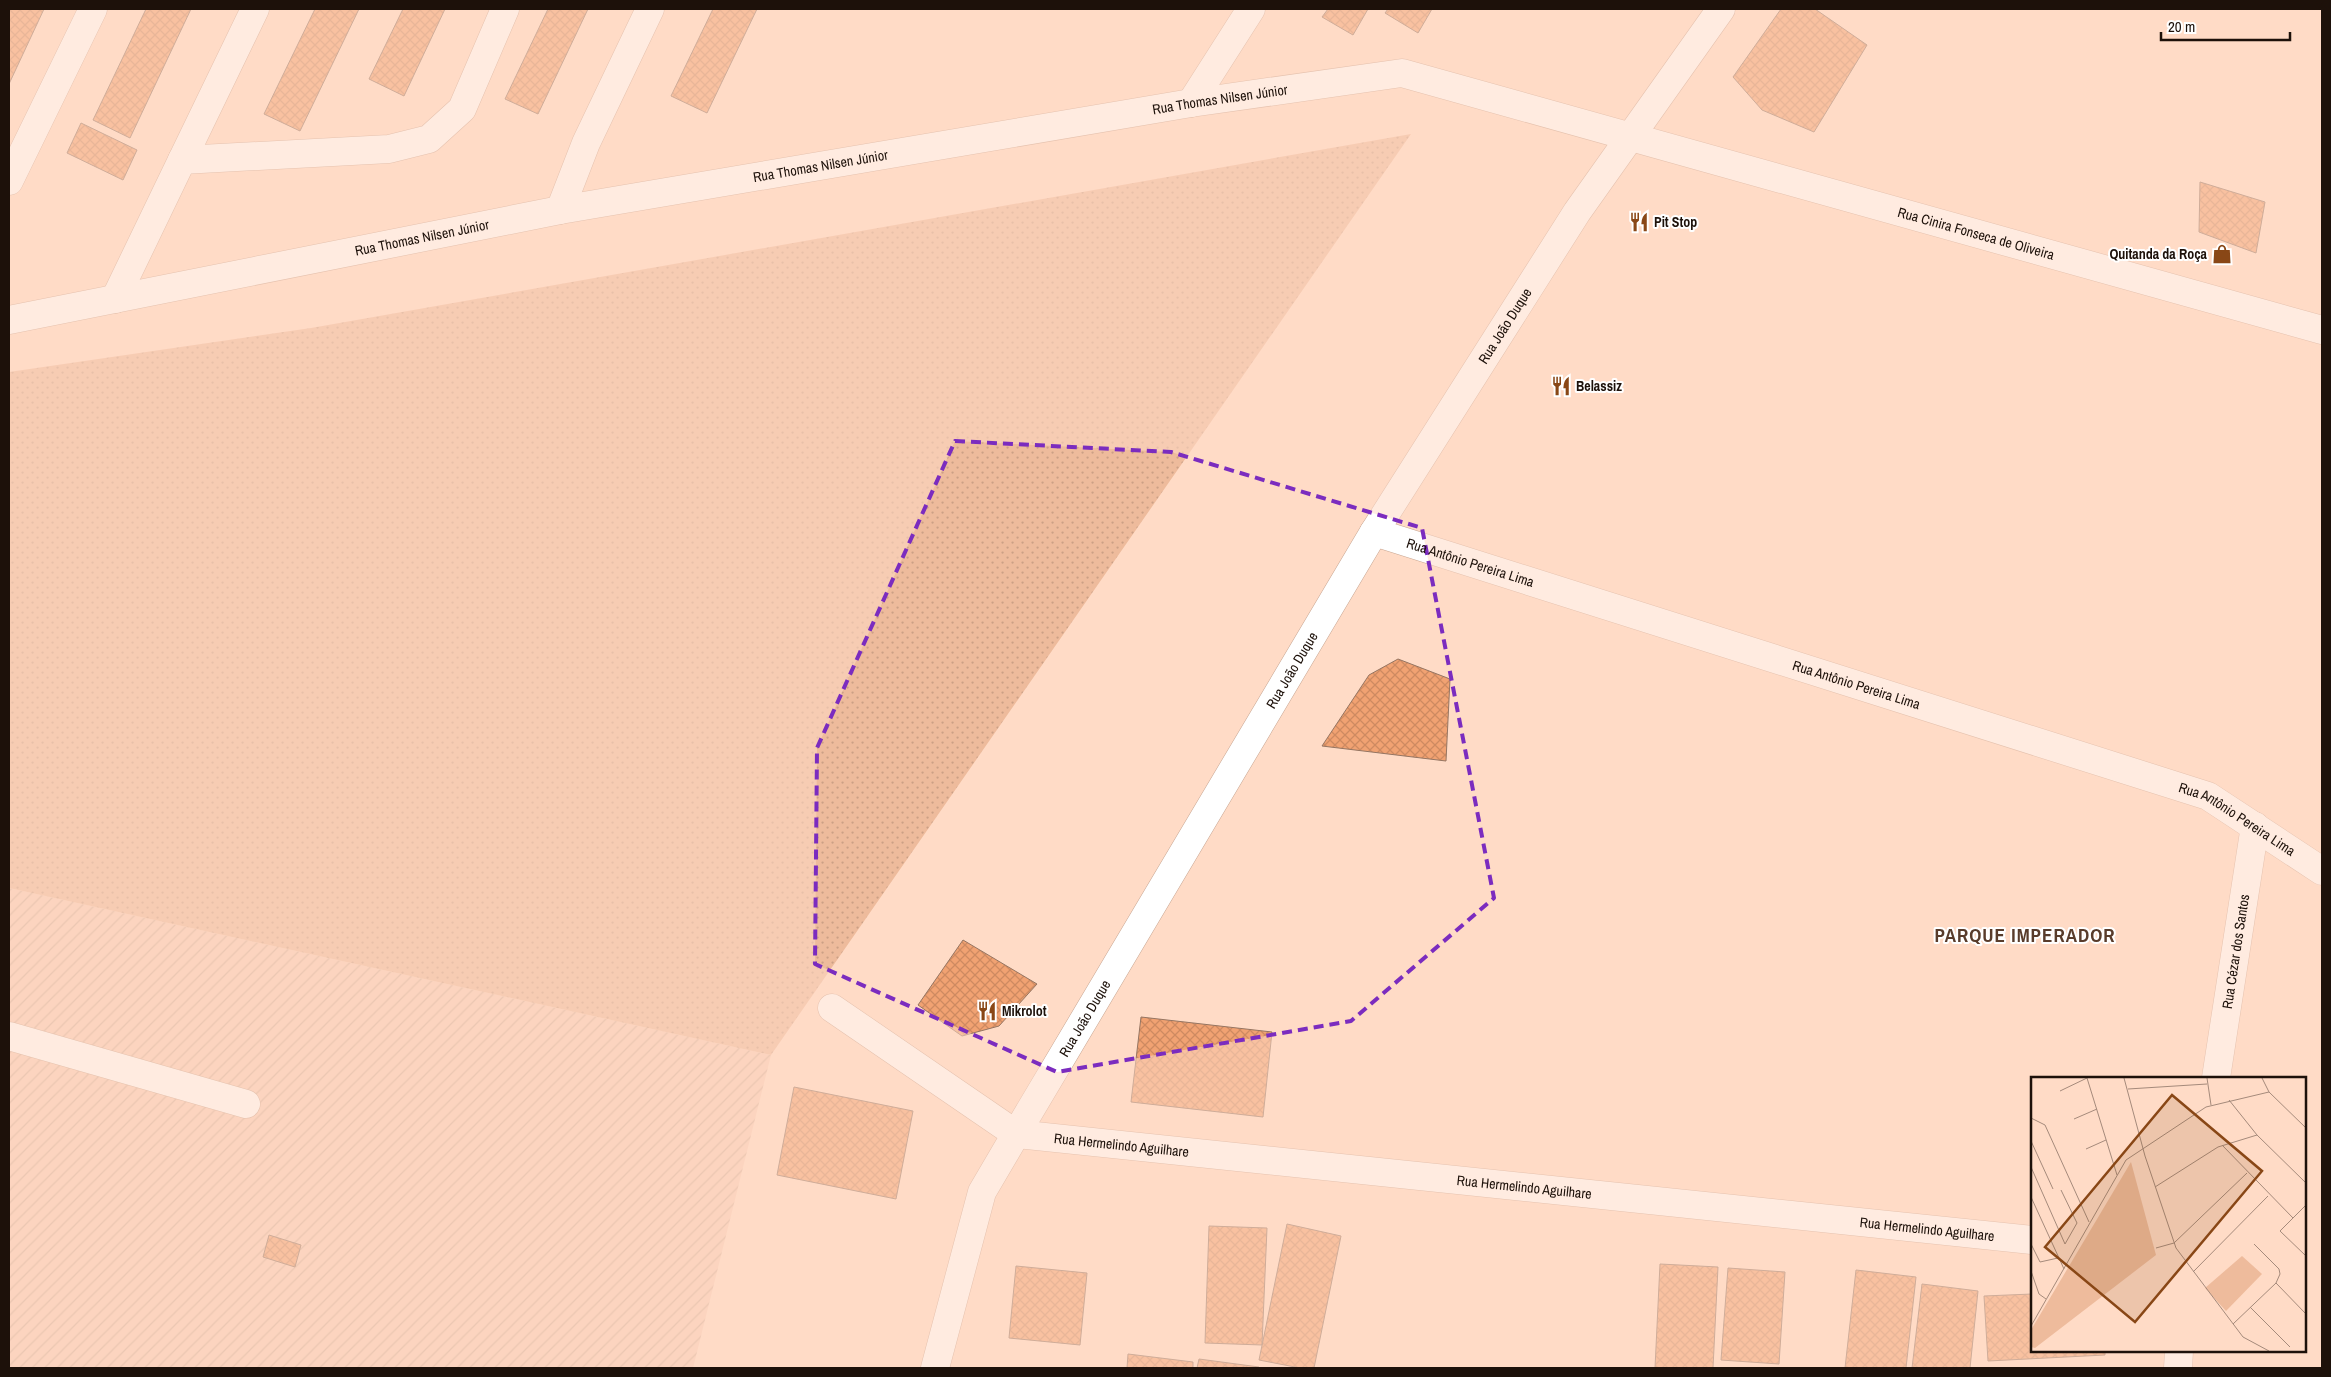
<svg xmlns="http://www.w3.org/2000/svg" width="2331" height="1377" font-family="'Archivo Narrow',sans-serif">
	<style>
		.industrial { fill: url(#industrial-furrows) }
		.grass { fill: url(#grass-dots) }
		.building { fill: url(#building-cross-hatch); stroke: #957562 }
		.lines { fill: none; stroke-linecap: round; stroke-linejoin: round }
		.minor-casing { stroke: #c8a692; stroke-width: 29 }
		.minor { stroke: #fff; stroke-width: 28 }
		.marked { fill: none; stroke: #7b2cbf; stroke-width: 4; stroke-dasharray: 10 6; stroke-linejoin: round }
		.labels { text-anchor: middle; stroke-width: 4; stroke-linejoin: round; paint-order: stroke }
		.street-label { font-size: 14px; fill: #1d110a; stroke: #fff }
		.poi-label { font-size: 14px; font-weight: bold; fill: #1d110a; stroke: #fff; text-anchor: start }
		.district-label { font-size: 19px; font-weight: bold; letter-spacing: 1px; fill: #593c2b; stroke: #fff }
		.inset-road { fill: none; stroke: #a58a7b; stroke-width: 1 }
		.view { fill: #894716; fill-opacity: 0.15; stroke: #894716; stroke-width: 2.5 }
		.inset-edge { fill: none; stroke: #1d110a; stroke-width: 2.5 }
	</style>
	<defs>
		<pattern id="industrial-furrows" width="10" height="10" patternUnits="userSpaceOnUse" patternTransform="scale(1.25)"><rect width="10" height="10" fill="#f8cdb5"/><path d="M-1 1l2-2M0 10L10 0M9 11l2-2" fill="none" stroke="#d4af9a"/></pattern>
		<pattern id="grass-dots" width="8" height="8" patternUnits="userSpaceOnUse" patternTransform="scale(1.25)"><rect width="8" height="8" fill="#eebb9c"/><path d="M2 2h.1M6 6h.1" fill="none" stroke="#cca085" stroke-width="1.8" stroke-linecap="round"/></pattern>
		<pattern id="building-cross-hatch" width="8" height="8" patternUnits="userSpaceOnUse" patternTransform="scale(1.25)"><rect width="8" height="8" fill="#f1a272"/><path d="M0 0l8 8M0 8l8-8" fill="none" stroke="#ce8a61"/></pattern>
	</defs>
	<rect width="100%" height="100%" fill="#ffdbc6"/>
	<path class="industrial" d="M9 888 771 1055 693 1368H9Z"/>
	<path class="grass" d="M1411 134 771 1055 9 888V372L311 328Z"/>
	<path class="building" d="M9 9H44L9 84Z
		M146 9H191L130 138 93 120Z
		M315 9H359L300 131 264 114Z
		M403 9H445L404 96 369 79Z
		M548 9H588L538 114 505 99Z
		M713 9H757L707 113 671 96Z
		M1328 9H1368L1353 35 1322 17Z
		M1388 9H1432L1418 33 1385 13Z
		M1781 9H1815L1867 45 1814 132 1762 110 1733 77Z
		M81 123 137 150 123 180 67 153Z
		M2200 182 2265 202 2256 253 2199 232Z
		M1398 659 1450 679 1446 761 1322 746 1369 675Z
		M963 940 1037 984 999 1026 962 1036 918 1005Z
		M1141 1017 1272 1032 1263 1117 1131 1102Z
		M794 1087 913 1111 896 1199 777 1175Z
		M1287 1224 1341 1236 1314 1368H1300L1259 1360Z
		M1209 1226 1267 1228 1262 1345 1205 1343Z
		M269 1235 301 1245 295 1267 263 1257Z
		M1660 1264 1718 1267 1713 1368H1655Z
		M1016 1266 1087 1273 1080 1345 1009 1338Z
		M1728 1268 1785 1272 1779 1364 1721 1360Z
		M1856 1270 1916 1277 1906 1368H1845Z
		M1922 1284 1978 1291 1970 1368H1912Z
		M2032 1294V1351H2105V1355L1988 1361 1984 1296Z
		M1128 1354 1193 1362V1368H1127Z
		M1199 1359 1259 1367 1258 1368H1197Z"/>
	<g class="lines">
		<defs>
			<g id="minor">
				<path d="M255 9 182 160 389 149 429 139 462 109 505 9"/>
				<path d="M1191 103 1251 9"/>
				<path d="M9 181 93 9"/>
				<path d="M560 210 586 143 650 9"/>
				<path d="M115 299 182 160"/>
				<path id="s1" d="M9 320 560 210 1191 103 1402 73 2322 330"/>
				<path id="s2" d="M1374 532 2208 796 2322 871"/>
				<path id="s3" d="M832 1008 1016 1134 2032 1240"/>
				<path d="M9 1036 246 1104"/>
				<path id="s4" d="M2216 1078 2255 826"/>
				<path id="s5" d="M935 1368 982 1192 1016 1134 1374 532 1577 212 1721 9"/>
				<path d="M2178 1368 2179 1351"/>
			</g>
		</defs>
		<use href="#minor" class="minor-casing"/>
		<use href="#minor" class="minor"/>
	</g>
	<path d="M0 0H2331V1377H0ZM955 441 1171 452 1422 528 1494 898 1351 1021 1057 1072 815 964 817 748Z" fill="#ffdbc6" fill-opacity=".55" fill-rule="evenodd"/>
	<path class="marked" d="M955 441 1171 452 1422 528 1494 898 1351 1021 1057 1072 815 964 817 748Z"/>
	<defs>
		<symbol id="restaurant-bare" viewBox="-9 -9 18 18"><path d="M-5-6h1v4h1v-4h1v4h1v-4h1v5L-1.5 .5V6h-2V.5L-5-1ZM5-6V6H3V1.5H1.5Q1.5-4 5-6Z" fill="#894716" stroke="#fff" stroke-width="2.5" paint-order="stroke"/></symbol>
		<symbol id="shop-bare" viewBox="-9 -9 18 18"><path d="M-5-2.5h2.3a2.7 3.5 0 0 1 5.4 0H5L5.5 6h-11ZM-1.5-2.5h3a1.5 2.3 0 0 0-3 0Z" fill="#894716" stroke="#fff" stroke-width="2.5" paint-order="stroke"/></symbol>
	</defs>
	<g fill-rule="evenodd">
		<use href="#restaurant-bare" x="1625" y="208" width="28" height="28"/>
		<use href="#shop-bare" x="2208" y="240" width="28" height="28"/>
		<use href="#restaurant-bare" x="1547" y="372" width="28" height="28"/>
		<use href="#restaurant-bare" x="973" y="997" width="28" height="28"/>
	</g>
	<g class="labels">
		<g class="street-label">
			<text dy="5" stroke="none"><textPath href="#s1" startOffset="1231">Rua Thomas Nilsen Júnior</textPath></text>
			<text dy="5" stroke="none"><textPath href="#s1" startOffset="826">Rua Thomas Nilsen Júnior</textPath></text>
			<text dy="5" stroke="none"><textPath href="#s1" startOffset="2011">Rua Cinira Fonseca de Oliveira</textPath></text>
			<text dy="5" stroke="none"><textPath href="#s1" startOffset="421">Rua Thomas Nilsen Júnior</textPath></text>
			<text dy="5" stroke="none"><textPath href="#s5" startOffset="1194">Rua João Duque</textPath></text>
			<text dy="5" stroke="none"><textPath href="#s2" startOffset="101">Rua Antônio Pereira Lima</textPath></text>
			<text dy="5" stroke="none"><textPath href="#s5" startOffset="789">Rua João Duque</textPath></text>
			<text dy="5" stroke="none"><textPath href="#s2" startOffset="506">Rua Antônio Pereira Lima</textPath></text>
			<text dy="5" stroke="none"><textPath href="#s2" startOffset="911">Rua Antônio Pereira Lima</textPath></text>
			<text dy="5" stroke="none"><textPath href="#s4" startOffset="128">Rua Cézar dos Santos</textPath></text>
			<text dy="5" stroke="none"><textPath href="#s5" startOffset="384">Rua João Duque</textPath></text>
			<text dy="5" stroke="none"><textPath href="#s3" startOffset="329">Rua Hermelindo Aguilhare</textPath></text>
			<text dy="5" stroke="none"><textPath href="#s3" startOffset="734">Rua Hermelindo Aguilhare</textPath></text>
			<text dy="5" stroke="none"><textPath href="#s3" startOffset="1139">Rua Hermelindo Aguilhare</textPath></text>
		</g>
		<g class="poi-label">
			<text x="1654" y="227">Pit Stop</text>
			<text x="2207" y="259" text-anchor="end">Quitanda da Roça</text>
			<text x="1576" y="391">Belassiz</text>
			<text x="1002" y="1016">Mikrolot</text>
		</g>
		<g class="district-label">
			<text x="2025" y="942">PARQUE IMPERADOR</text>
		</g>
	</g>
	<g transform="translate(2031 1077)">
		<rect width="275" height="275" fill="#ffdbc6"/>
		<path d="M100 85 125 178 4 271 0 270V253Z" fill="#eebb9c"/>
		<path d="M211 179 231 197 195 234 174 211Z" fill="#eebb9c"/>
		<path class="inset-road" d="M56 1 86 98M93 1 114 79 145 171 212 260 238 274M176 1 180 28M231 1 238 15 275 51M97 12 176 7M29 14 56 1M198 23 226 58 275 106M0 41 14 48 58 145M43 42 66 32M0 64 22 112M191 68 262 141M55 72 75 63M0 90 34 167 46 146 30 113M124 110 187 70 226 58M0 120 33 192M275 128 249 154 275 179M0 167 9 185 27 181M125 171 143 166 216 96M0 194 8 217 15 222M162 195 237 119M245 206 275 237M219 230 259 270M202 247 245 206 249 197 248 192 223 167M0 249 95 83 175 30 238 15"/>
		<path class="view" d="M141 18 231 94 104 245 14 170Z"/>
		<rect width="275" height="275" class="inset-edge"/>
	</g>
	<rect width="2331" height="1377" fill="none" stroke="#1d110a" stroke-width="20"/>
	<path d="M2161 32v8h129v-8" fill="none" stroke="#1d110a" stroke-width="2.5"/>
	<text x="2168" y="32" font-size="15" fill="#1d110a" stroke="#ffffff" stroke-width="4" paint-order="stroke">20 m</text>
</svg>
